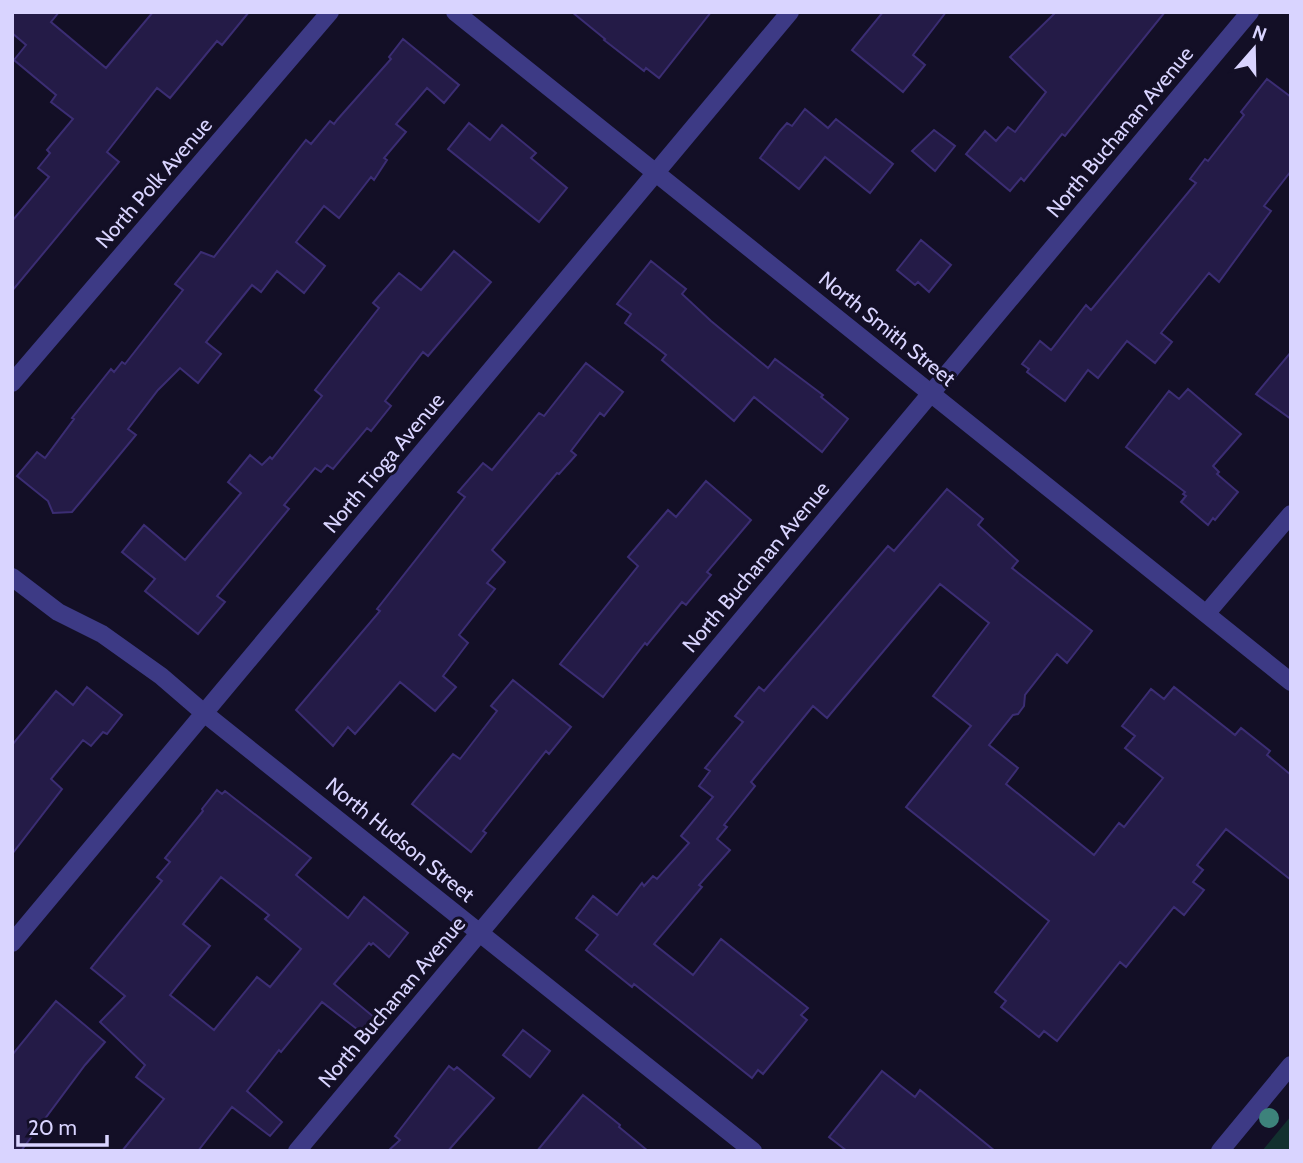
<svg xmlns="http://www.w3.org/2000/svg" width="1303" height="1163" font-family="Cabin,sans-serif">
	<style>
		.green { fill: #12302f }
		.building { fill: #241b47; stroke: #3b2d73; stroke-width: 2; fill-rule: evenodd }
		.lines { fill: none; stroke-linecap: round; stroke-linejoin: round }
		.minor { stroke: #3d3a85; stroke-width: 18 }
		.tree { fill: #3d827b }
		.labels { text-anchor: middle; stroke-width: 6; stroke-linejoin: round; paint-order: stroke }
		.street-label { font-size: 21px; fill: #d9d4ff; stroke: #130f26 }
	</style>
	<rect width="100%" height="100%" fill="#130f26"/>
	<path class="green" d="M1291 1116V1151H1262Z"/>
	<path class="building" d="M12 12H59L51 22 106 68 153 12H249L222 45 217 41 170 98 157 88 107 152 119 162 12 291V221L49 177 38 168 50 153 47 150 73 119 51 102 56 95 14 60 26 45 12 33Z
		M572 12H711L659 78 646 68 644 71 604 40 605 39Z
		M883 12H946L913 55 925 65 903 92 852 50Z
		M1056 12H1165L1065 136 1062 134 1024 181 1021 178 1010 191 966 154 985 131 996 141 1008 127 1015 132 1046 92 1010 57Z
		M403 39 459 85 444 103 427 88 396 124 406 132 384 158 387 160 374 180 371 177 339 218 324 206 296 242 325 266 304 293 277 271 261 292 252 285 206 342 221 354 198 383 180 368 158 390 128 429 136 435 83 499 72 512 53 513 48 501 17 476 37 452 45 458 74 419 72 418 111 369 114 372 122 362 125 364 183 290 175 284 201 252 214 257 306 140 311 144 330 121 334 124 337 120 391 59 389 57Z
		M1267 79 1291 97V171L1264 206 1271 211 1219 282 1209 273 1161 333 1172 342 1155 363 1127 341 1098 378 1088 370 1065 401 1027 372 1029 369 1022 364 1040 341 1051 350 1086 305 1091 310 1196 183 1190 179 1205 159 1208 161 1244 115 1241 112Z
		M805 109 828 128 836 119 893 164 870 193 825 157 799 189 760 158 780 131 787 123 792 126Z
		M469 123 490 140 502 125 536 153 531 158 567 188 539 222 448 149Z
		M934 130 955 146 935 171 912 151Z
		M921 240 951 265 929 292 918 282 915 285 897 270Z
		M454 251 491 282 428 356 423 352 385 401 391 406 371 431 367 428 333 469 327 465 321 472 315 468 284 505 289 509 217 596 225 602 198 634 145 591 155 579 122 552 144 525 185 560 241 493 228 482 250 455 262 465 270 457 272 459 322 396 315 390 379 308 373 303 399 273 421 290Z
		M651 261 686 289 682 294 711 321 768 368 775 359 823 395 821 397 848 419 822 452 754 397 734 421 662 360 666 355 625 323 631 314 617 304Z
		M1291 352V419L1256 394Z
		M586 363 623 392 604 416 600 413 571 451 576 455 559 474 557 473 492 550 505 562 487 583 495 589 459 635 468 643 443 676 456 687 435 711 400 682 355 734 348 727 333 746 296 710 380 611 377 609 465 497 458 492 483 463 492 470 539 413 544 416Z
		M1188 389 1241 434 1213 466 1219 472 1217 474 1238 492 1215 520 1213 518 1208 525 1181 502 1186 496 1183 494 1185 492 1126 447 1169 391 1179 399Z
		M706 481 751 520 707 572 711 575 686 605 682 602 647 645 645 643 603 697 560 664 638 566 628 557 668 510 676 517Z
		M947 489 983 519 978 525 1018 561 1012 568 1092 631 1067 663 1057 654 1025 695 1024 706 1018 714 1013 715 989 745 1018 768 1006 784 1094 855 1119 823 1124 827 1163 778 1125 748 1135 736 1122 726 1151 689 1164 699 1174 687 1235 735 1241 728 1270 751 1267 755 1291 775V880L1226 829 1197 865 1203 870 1193 882 1204 890 1184 915 1174 907 1126 967 1120 962 1057 1041 1044 1031 1039 1037 1001 1007 1006 1001 995 992 1049 921 906 807 971 726 933 696 989 623 940 584 827 718 813 706 751 782 755 786 724 825 727 827 717 839 730 850 699 885 702 887 654 944 693 975 721 939 808 1008 801 1015 807 1020 763 1074 758 1070 752 1078 634 984 632 987 586 950 598 935 576 918 593 896 617 915 642 883 644 886 653 876 657 879 689 843 681 836 713 797 699 786 710 771 705 768 743 722 735 716 759 687 764 691 888 546 894 551Z
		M513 680 571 727 549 754 546 751 483 831 486 833 471 852 412 804 453 754 460 759 497 711 491 706Z
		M87 687 122 715 107 734 103 732 91 746 83 740 51 779 62 789 12 854V745L56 691 73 705Z
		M217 790 222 794 225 791 311 858 296 875 348 918 364 897 408 933 389 957 373 943 371 945 369 943 334 984 375 1018 362 1033 322 1002 281 1052 279 1050 247 1091 282 1122 270 1136 232 1107 198 1151H122L164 1099 136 1077 145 1065 100 1022 125 996 91 968 162 881 157 877 170 862 165 858 203 811 202 809ZM221 877 269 915 265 919 301 949 270 987 257 977 214 1030 170 995 210 946 183 924Z
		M56 1001 105 1042 85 1065 21 1151H12V1055Z
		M523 1030 550 1051 530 1077 503 1055Z
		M449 1066 454 1070 457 1067 494 1098 448 1151H388L400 1140 395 1136Z
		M882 1071 915 1097 920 1090 995 1151H847L829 1137Z
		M583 1095 620 1125 619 1127 648 1151H537Z"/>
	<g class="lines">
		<path class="minor" d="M455 12 1291 682
			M12 383 330 12
			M12 577 58 612 102 634 161 676 204 713 753 1151
			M1206 614 1291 514
			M12 943 790 12
			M297 1151 1250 12
			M1220 1151 1291 1065"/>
	</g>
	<circle class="tree" cx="1269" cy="1118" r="10"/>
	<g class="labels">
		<g class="street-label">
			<text transform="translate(1120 132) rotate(-50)" y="7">North Buchanan Avenue</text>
			<text transform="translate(154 183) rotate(-49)" y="7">North Polk Avenue</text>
			<text transform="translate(887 329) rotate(39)" y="7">North Smith Street</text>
			<text transform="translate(384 463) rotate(-50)" y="7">North Tioga Avenue</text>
			<text transform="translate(756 567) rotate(-50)" y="7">North Buchanan Avenue</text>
			<text transform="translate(400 840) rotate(39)" y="7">North Hudson Street</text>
			<text transform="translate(392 1002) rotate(-50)" y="7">North Buchanan Avenue</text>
		</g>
	</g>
	<rect width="1303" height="1163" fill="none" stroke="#d9d4ff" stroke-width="28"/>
	<g transform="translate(1254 49) rotate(20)" stroke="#130f26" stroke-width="5" paint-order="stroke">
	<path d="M0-5L12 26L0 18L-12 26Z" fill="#d9d4ff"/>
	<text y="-10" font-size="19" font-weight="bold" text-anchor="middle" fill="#d9d4ff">N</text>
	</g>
	<path d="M18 1135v10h89v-10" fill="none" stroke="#d9d4ff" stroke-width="3.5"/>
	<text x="28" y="1135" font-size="21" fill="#d9d4ff" stroke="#130f26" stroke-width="5" paint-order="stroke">20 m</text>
</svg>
